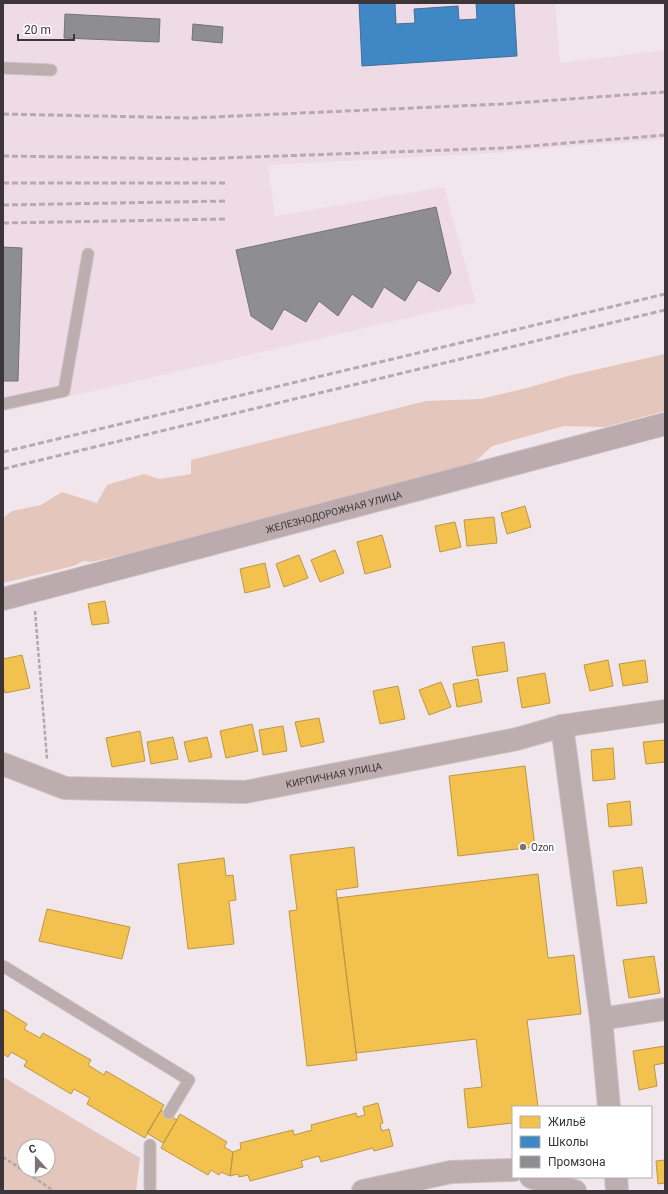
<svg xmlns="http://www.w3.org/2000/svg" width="668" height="1194" font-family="Roboto,sans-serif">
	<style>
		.built { fill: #efdbe5 }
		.green { fill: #e4c6bc; fill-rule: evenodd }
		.homes { fill: #f2c14e; stroke: #bc9748 }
		.schools { fill: #3f88c5; stroke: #3e6f9b }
		.industry { fill: #8d8d92; stroke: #757377 }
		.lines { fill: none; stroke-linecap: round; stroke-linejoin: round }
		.lane-casing { stroke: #ccc3c7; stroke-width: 13 }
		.street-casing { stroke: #ccc3c7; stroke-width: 24 }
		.secondary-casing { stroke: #ccc3c7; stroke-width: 24 }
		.path { stroke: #b2a7a9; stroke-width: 2.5; stroke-dasharray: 4 2; stroke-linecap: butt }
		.lane { stroke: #bcadaf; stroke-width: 11 }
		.street { stroke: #bcadaf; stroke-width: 22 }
		.secondary { stroke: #bcabae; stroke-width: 22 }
		.rail { stroke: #b6aaad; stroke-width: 3; stroke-dasharray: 6 3; stroke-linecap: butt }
		.poi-dot { fill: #7c7377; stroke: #fff; stroke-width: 1.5 }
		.labels { text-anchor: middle; stroke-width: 4; stroke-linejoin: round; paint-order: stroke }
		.street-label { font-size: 10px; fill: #3d3539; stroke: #fff }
		.poi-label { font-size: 10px; fill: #3d3539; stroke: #fff; text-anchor: start }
	</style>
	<rect width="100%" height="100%" fill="#f1e6eb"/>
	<path class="built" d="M3 3H555L560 63 665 50V139L478 154 268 165 275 216 444 187 476 302 3 412Z"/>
	<path class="green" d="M665 354V411L605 427 564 426 492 446 474 463 365 492 188 541 91 562 84 561 73 566 3 583V518L12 511 41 505 62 492 97 503 107 485 144 474 159 479 191 474V460L426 401 481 399 527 388 568 376Z
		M3 1077 140 1158 136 1191H3ZM24 1146H48V1170H24Z"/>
	<path class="homes" d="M525 506 531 527 507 534 501 513Z
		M494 517 497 543 467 546 464 520Z
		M455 522 461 547 440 552 435 526Z
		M382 535 391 567 365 574 357 542Z
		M335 550 344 573 320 582 311 560Z
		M299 555 308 578 284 587 276 564Z
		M265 563 270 587 245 593 240 569Z
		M105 601 109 623 92 625 88 604Z
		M504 642 508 671 477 676 472 647Z
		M22 655 30 688 5 693 3 685V659Z
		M608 660 613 686 590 691 584 665Z
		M645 660 648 682 623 686 619 664Z
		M545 673 550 703 522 708 517 678Z
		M478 679 482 702 457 707 453 684Z
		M441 682 451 707 429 715 419 690Z
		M398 686 405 719 380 724 373 691Z
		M319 718 324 742 301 747 295 722Z
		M252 724 258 751 226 758 220 731Z
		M283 726 287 751 263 755 259 730Z
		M140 731 145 761 112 767 106 738Z
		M173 737 178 759 151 764 147 742Z
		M207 737 212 757 189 762 184 742Z
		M665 740V762L646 764 643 742Z
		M613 748 615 779 593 781 591 750Z
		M525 766 535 847 458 856 449 776Z
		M630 801 632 825 609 827 607 804Z
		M354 847 358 887 336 890 357 1060 307 1066 289 911 297 910 290 855Z
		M224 858 226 876 233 875 236 900 229 901 234 944 188 949 178 864Z
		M642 867 647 903 617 906 613 871Z
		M538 874 548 958 574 955 581 1014 527 1020 538 1107H513V1123L468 1128 464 1089 482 1087 476 1039 356 1053 337 898Z
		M47 909 130 927 122 959 39 941Z
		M654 956 660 993 629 998 623 960Z
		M3 1009 27 1024 24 1029 40 1038 43 1033 91 1060 88 1065 104 1075 106 1071 164 1105 145 1138 87 1104 90 1098 74 1089 71 1094 24 1066 27 1061 11 1052 8 1057 3 1054Z
		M665 1046V1063L654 1065 657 1086 639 1090 633 1051Z
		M378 1103 383 1123 380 1124 382 1131 389 1129 393 1146 374 1151 373 1148 321 1162 319 1156 301 1161 303 1167 250 1181 248 1175 239 1177 238 1174 230 1176 233 1152 241 1149 240 1143 293 1130 294 1135 312 1130 311 1125 356 1113 357 1117 365 1115 363 1107Z
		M161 1110 177 1120 163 1143 147 1133Z
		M180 1114 227 1142 224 1147 233 1152 230 1176 221 1172 219 1175 211 1170 208 1175 161 1148Z
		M665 1160V1183L658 1184 656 1161Z"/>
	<path class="schools" d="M359 3H395L396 24 415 23 414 9 458 6 459 20 477 19 476 3H514L517 56 362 66Z"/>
	<path class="industry" d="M65 14 160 19 159 42 64 38Z
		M193 24 223 27 222 43 192 40Z
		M436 207 451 273 439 292 418 280 405 301 384 287 372 308 352 294 338 316 319 301 306 322 284 309 272 330 251 316 236 250Z
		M3 247 22 248 18 381H3Z"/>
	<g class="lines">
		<defs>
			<path id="lane" d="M3 68 51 70
				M3 404 64 391 88 254
				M3 966 189 1080 169 1113
				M150 1191V1145"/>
			<g id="street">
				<path d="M562 726 601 1019 609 1107"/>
				<path id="s1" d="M3 764 65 788 245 792 517 739 562 726 665 711"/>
				<path d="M601 1019 665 1009"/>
				<path d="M531 1177 553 1185 575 1191"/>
				<path d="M616 1177 617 1191"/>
				<path d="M363 1191 451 1172 513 1170"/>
			</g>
			<g id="secondary">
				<path id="s2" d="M3 599 665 424"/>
			</g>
		</defs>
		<use href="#lane" class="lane-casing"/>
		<use href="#street" class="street-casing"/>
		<use href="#secondary" class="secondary-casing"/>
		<path class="path" d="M35 611 47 759
			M3 1157 54 1191"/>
		<use href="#lane" class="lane"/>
		<use href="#street" class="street"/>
		<use href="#secondary" class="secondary"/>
		<path class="rail" d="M3 114 191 118 502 104 665 92
			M3 156 195 159 505 148 665 135
			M3 183H227
			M3 205 227 201
			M3 223 226 219
			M3 452 665 294
			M3 469 665 310"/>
	</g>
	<circle class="poi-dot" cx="523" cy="847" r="4"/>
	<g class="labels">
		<g class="street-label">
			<text dy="4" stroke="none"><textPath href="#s2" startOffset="342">ЖЕЛЕЗНОДОРОЖНАЯ УЛИЦА</textPath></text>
			<text dy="4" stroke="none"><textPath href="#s1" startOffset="337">КИРПИЧНАЯ УЛИЦА</textPath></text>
		</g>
		<g class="poi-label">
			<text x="531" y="851">Ozon</text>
		</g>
	</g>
	<rect width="668" height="1194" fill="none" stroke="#3d3539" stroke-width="8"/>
	<rect x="512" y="1106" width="140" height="72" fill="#ffffff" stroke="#b1aeb0"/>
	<rect x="520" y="1116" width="20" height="12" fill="#f2c14e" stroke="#b1aeb0"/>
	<text x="548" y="1126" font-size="12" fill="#3d3539">Жильё</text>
	<rect x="520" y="1136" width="20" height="12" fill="#3f88c5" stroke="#b1aeb0"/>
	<text x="548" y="1146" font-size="12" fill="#3d3539">Школы</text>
	<rect x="520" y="1156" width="20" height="12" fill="#8d8d92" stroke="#b1aeb0"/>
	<text x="548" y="1166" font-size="12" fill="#3d3539">Промзона</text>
	<g transform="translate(36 1158) rotate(339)"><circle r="19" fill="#ffffff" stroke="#b1aeb0"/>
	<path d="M0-3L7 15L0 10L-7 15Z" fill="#7c7377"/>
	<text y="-6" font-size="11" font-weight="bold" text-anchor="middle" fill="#3d3539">С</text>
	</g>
	<path d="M18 34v6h56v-6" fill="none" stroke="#3d3539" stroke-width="2"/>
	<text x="24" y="34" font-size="12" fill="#3d3539" stroke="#ffffff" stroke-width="3" paint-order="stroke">20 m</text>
</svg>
